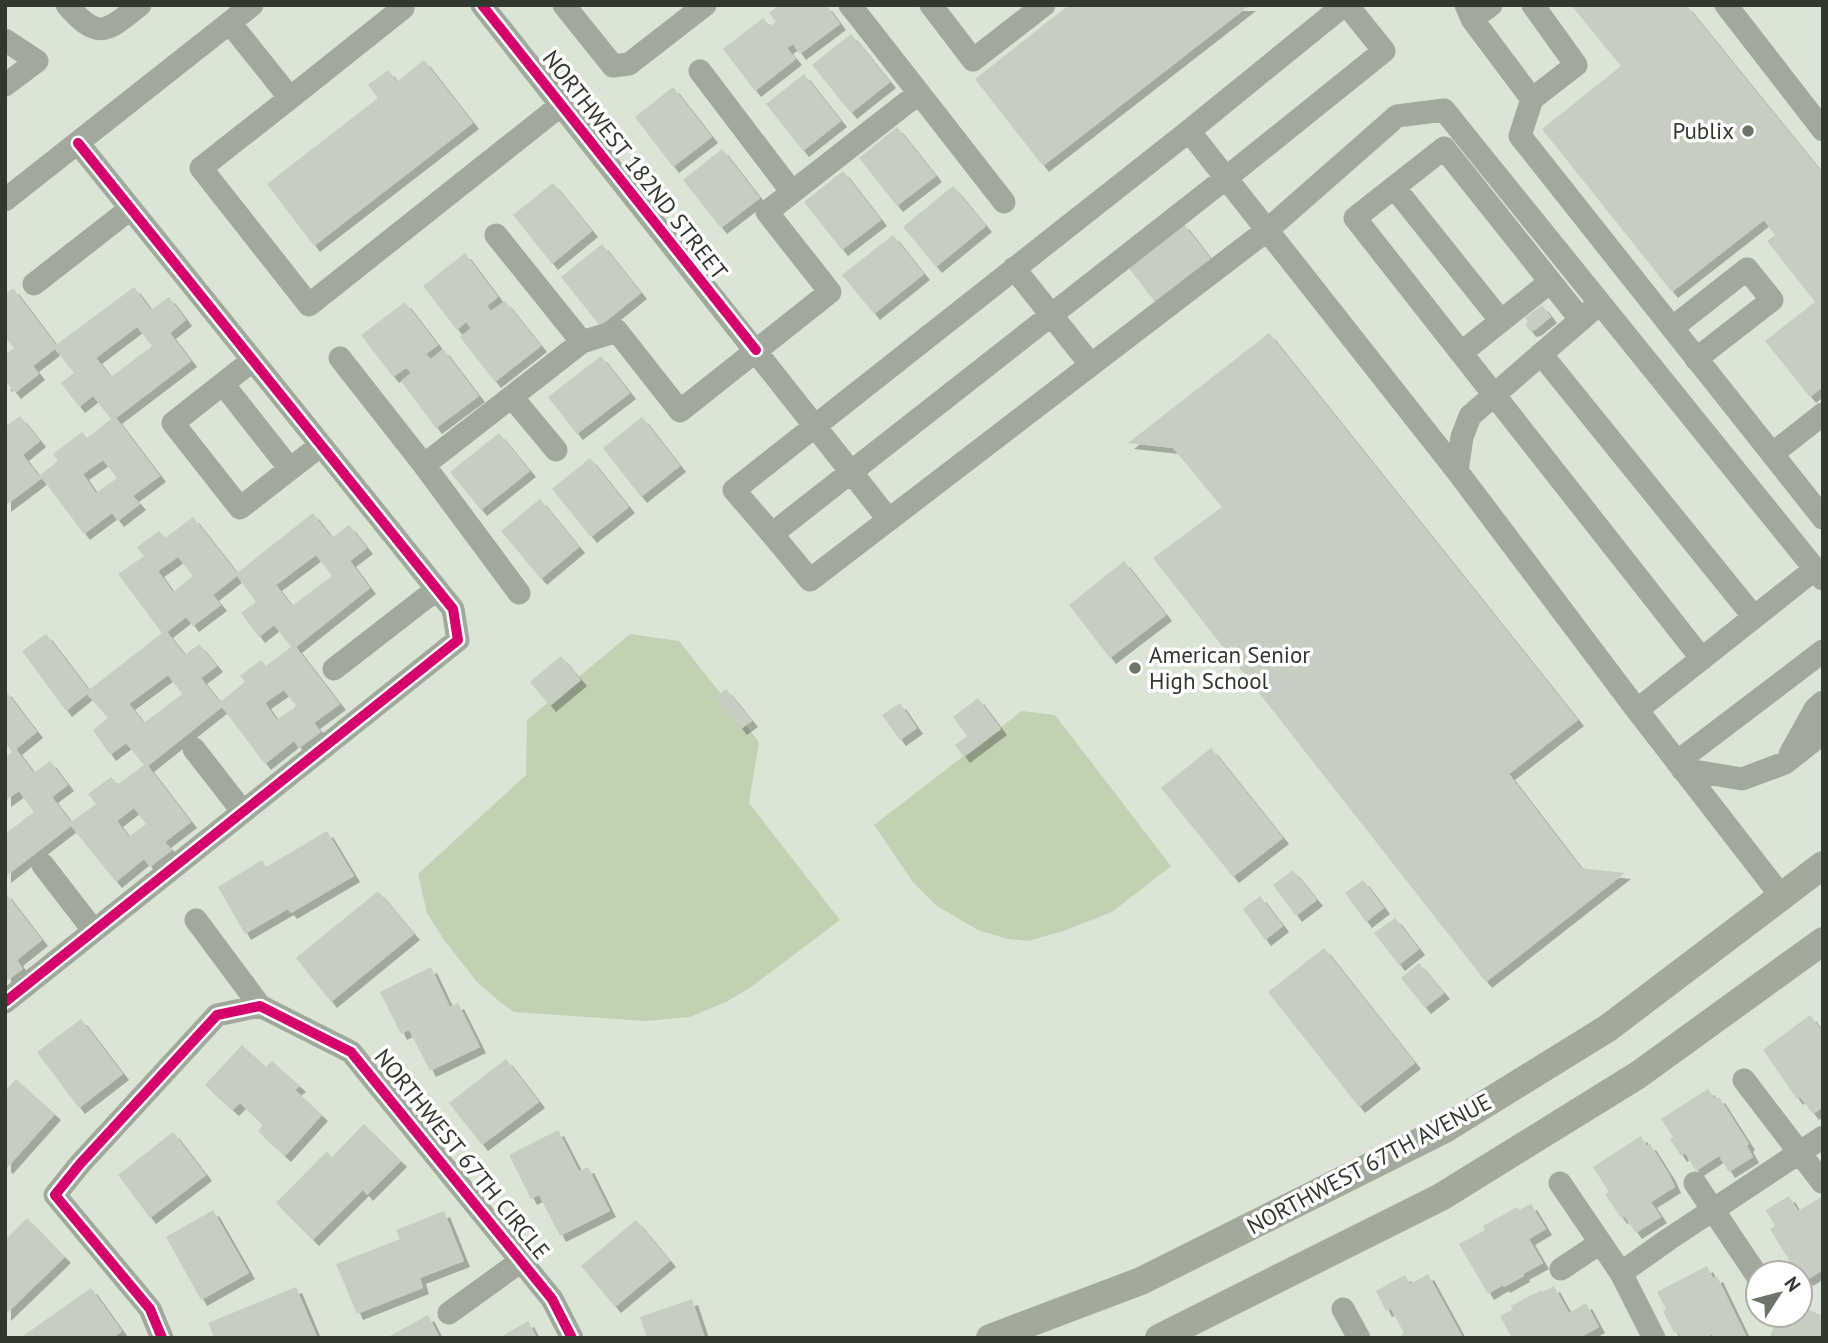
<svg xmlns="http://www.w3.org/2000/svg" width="1828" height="1343" font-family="'PT Sans',sans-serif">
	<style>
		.green { fill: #c0d2b3 }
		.building { fill: #c6cdc1; fill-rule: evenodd; filter: url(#shadow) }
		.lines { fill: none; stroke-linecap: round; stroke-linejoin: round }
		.minor { stroke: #a1a99c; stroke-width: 23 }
		.major { stroke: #a1aa9b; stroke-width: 28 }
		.cycleway-casing { stroke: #fff; stroke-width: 15 }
		.cycleway { stroke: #d6006c; stroke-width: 10 }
		.poi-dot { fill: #6c7568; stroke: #fff; stroke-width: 2.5 }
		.labels { text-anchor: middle; stroke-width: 7; stroke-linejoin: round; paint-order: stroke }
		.poi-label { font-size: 23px; fill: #31382d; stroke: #fff; text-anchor: end }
		.street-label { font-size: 23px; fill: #31382d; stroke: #fff }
	</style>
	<defs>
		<filter id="shadow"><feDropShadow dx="6" dy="6" stdDeviation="0" flood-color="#0004"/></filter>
	</defs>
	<rect width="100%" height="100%" fill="#dbe5d5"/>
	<path class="green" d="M630 634 679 641 759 742 749 803 840 920 751 987 726 1002 690 1017 646 1021 514 1012 500 1002 477 982 444 940 427 913 418 874 526 775 527 720Z
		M1022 711 1055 715 1171 866 1112 912 1063 931 1028 941 1008 939 978 930 937 906 913 882 874 825Z"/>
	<path class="building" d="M779 5H826L840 24 800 54 793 44 787 48 796 59 755 91 723 49 763 18 770 26 776 22 769 13Z
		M1069 5H1250L1043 166 975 79Z
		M1571 5H1686L1823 174V387L1810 397 1765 341 1815 302 1767 241 1775 235 1764 220 1672 292 1542 129 1621 66Z
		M851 34 890 82 851 113 812 65Z
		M424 60 473 123 314 246 267 184 378 98 368 85 388 70 397 82Z
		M804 74 841 121 803 151 766 104Z
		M673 87 712 137 673 167 635 117Z
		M897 127 936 176 897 206 859 158Z
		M722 149 760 198 721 228 683 180Z
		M843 171 881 220 842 250 804 202Z
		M553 183 592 231 552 264 513 215Z
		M953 186 986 226 936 267 903 227Z
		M1183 223 1211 259 1155 302 1128 267Z
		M893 235 924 274 874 314 842 275Z
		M602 244 641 293 600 326 561 277Z
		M465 253 498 297 487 306 491 311 505 301 541 346 495 382 460 337 471 328 466 322 457 330 423 286Z
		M134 287 151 310 169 297 186 320 170 333 191 361 116 418 160 476 133 496 140 504 118 521 112 513 84 534 42 478 5 506V427L20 416 40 441 23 455 39 476 58 461 53 454 82 432 87 438 111 419 93 396 79 407 61 383 74 373 55 349 33 366 39 374 15 393 8 384 5 386V355L14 348 5 337V294L13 288 56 345ZM137 327 152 346 111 377 96 358ZM103 460 117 478 96 493 83 474Z
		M405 302 438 345 426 354 431 359 443 349 479 396 436 428 401 381 411 373 406 368 393 377 361 335Z
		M1542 305 1551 317 1535 330 1530 331 1525 324 1528 322 1525 318Z
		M1269 333 1578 720 1509 774 1581 868 1625 873 1486 982 1153 558 1222 507 1173 448 1128 443Z
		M601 356 630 393 577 434 548 397Z
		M642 417 680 466 641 497 603 448Z
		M499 433 530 471 481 510 450 472Z
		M590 458 629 507 591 537 552 489Z
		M540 499 579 547 541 579 501 531Z
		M313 513 332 538 349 525 367 548 350 561 370 588 296 647 340 704 314 723 321 732 299 748 294 741 265 764 222 707 148 766 191 822 165 842 172 850 150 867 144 859 116 882 71 826 5 877V834L34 812 19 791 5 801V757L12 752 5 742V690L37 732 16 749 34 773 50 761 68 785 52 797 71 822 96 804 88 794 111 777 117 785 144 765 126 743 110 755 93 730 108 718 87 694 66 711 22 651 46 634 89 690 162 633 118 574 144 556 137 547 159 531 165 538 193 517 237 573ZM316 555 332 576 292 606 276 585ZM178 557 193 576 173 592 158 571ZM237 576 256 602 241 613 259 637 274 625 291 647 266 666 261 660 240 676 245 682 220 702 201 678 217 666 199 644 185 655 167 632 186 617 193 626 221 605 213 595ZM168 675 182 694 144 723 129 704ZM284 690 296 706 277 720 265 703ZM134 808 146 824 129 837 117 821Z
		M1124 561 1166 615 1110 658 1069 605Z
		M561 656 581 680 550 706 530 682Z
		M726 689 752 721 741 729 716 697Z
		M978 698 1001 729 964 757 955 745 967 736 953 717Z
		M900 703 917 728 900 740 882 715Z
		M1211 748 1283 838 1233 877 1161 788Z
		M327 831 354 876 291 913 288 909 245 934 218 887 262 860 266 867Z
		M1293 870 1317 900 1296 916 1273 885Z
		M1363 880 1384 908 1366 922 1345 893Z
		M378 891 414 934 331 1002 296 958Z
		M5 892 42 940 17 960 23 969 5 982Z
		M1260 896 1283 926 1265 940 1243 909Z
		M1395 918 1419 949 1399 965 1374 933Z
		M1324 948 1415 1063 1359 1107 1268 992Z
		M1419 963 1444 993 1425 1008 1401 978Z
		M431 967 450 1007 458 1003 480 1047 430 1071 409 1030 401 1034 380 992Z
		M1810 1015 1823 1032V1107L1813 1114 1800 1097 1797 1099 1763 1050Z
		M81 1019 123 1074 79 1108 37 1052Z
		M242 1045 266 1067 272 1061 300 1086 295 1090 322 1115 285 1156 258 1131 263 1125 240 1103 233 1110 205 1085Z
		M506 1059 539 1102 482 1145 449 1103Z
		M16 1079 55 1114 7 1168 5 1166V1091Z
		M1708 1089 1715 1099 1719 1097 1749 1144 1747 1146 1753 1157 1729 1172 1719 1156 1696 1171 1685 1153 1681 1156 1670 1139 1673 1137 1661 1119Z
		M364 1124 401 1161 367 1195 363 1190 313 1240 276 1203 327 1151 332 1157Z
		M558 1130 579 1171 588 1167 610 1211 560 1236 539 1195 531 1199 509 1155Z
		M173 1132 206 1175 150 1218 118 1175Z
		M1641 1136 1647 1146 1650 1144 1669 1174 1675 1187 1651 1202 1661 1217 1636 1233 1624 1216 1621 1218 1605 1194 1609 1192 1593 1167Z
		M1789 1196 1798 1211 1823 1196V1270L1807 1280 1799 1267 1795 1270 1770 1229 1775 1226 1766 1210Z
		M1531 1204 1546 1229 1529 1239 1543 1263 1523 1274 1524 1276 1504 1287 1503 1285 1488 1294 1459 1244 1485 1230 1483 1226 1517 1207 1519 1210Z
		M213 1210 249 1273 201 1300 166 1237Z
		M444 1211 464 1261 420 1278 423 1288 357 1314 336 1264 400 1239 396 1230Z
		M27 1218 65 1257 5 1315V1240Z
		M636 1220 670 1261 615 1307 581 1266Z
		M1707 1266 1713 1278 1717 1276 1747 1338H1714L1712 1334 1705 1338H1681L1677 1331 1674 1333 1663 1311 1666 1309 1657 1292Z
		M1428 1274 1463 1338H1403L1401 1335 1404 1333 1391 1309 1386 1311 1376 1291 1405 1275 1410 1284Z
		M1554 1286 1569 1313 1586 1303 1599 1327 1579 1338H1512L1500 1316 1512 1310 1511 1306 1541 1290 1542 1292Z
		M296 1287 317 1337 214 1338 208 1323Z
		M91 1288 122 1331 113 1338H20Z
		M692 1299 705 1338H647L640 1317Z
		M1800 1306 1823 1316V1338H1769L1779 1315H1800Z
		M428 1315 440 1338H386Z
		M528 1321 537 1338H499Z"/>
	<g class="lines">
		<path class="minor" d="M67 5C99 42 107 31 140 5
			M482 5 889 520
			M564 5 613 66 629 64 705 5
			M850 5 919 93
			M931 5 973 60 1044 5
			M1347 5 1384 51 1226 178 772 534 734 490 1189 131 1457 471 1637 710 1782 897
			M1466 5 1472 19 1532 99 1576 65 1533 5
			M1726 5 1823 130
			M1472 19 1491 5
			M230 23 290 98 403 8
			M5 40 37 61 5 85
			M700 71 792 192
			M290 98 201 168 309 305 561 105
			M1532 99 1520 136 1823 518
			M1189 131 1344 5
			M1394 187 1501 321 1550 282
			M5 200 252 5
			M496 235 582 342
			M1014 268 1091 365
			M34 284 130 209
			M1581 320 1444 148 1355 218 1702 659
			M1672 328 1747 269 1772 300 1696 359
			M1461 353 1501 321
			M1541 354 1754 617
			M340 358 424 465
			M253 360 173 423 240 508 321 445
			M223 384 290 469
			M512 397 556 450
			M1772 454 1823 414
			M1457 471 1462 437 1470 416 1592 310
			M772 534 810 580 1266 231 1397 116 1444 110 1823 579
			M519 593 424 465 582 342 617 331 680 411 830 292 767 212 919 93 1004 202
			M334 669 437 589
			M1637 710 1815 569
			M194 749 243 812
			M1790 754 1815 709 1823 702
			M1677 762 1823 651
			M1682 769 1742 779 1785 763 1823 733
			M43 865 94 931
			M196 920 260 1006
			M5 1002 458 640 453 609 78 143
			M1744 1080 1822 1182
			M1560 1183 1621 1273
			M1695 1183 1758 1277
			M1561 1269 1600 1243
			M1343 1309 1359 1338
			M449 1313 521 1261
			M162 1338 150 1309 55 1195 80 1164 217 1015 260 1006 351 1052 552 1299 572 1338
			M1654 1338 1621 1273 1669 1239 1823 1137"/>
		<path class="major" d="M990 1338 1141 1281 1443 1130 1608 1028 1823 865
			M1159 1338 1441 1197 1638 1075 1823 941"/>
		<defs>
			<path id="cycleway" d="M482 5 756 350
				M5 1002 458 640 453 609 78 143
				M162 1338 150 1309 55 1195 80 1164 217 1015 260 1006 351 1052 552 1299 572 1338"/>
		</defs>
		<use href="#cycleway" class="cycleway-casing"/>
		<use href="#cycleway" class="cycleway"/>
	</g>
	<g class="poi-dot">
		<circle cx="1748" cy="131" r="7"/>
		<circle cx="1135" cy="668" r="7"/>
	</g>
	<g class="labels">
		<g class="poi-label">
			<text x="1734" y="139">Publix</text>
			<text x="1149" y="663" text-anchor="start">American Senior<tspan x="1149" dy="26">High School</tspan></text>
		</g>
		<g class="street-label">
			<text transform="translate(635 165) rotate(52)" y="8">NORTHWEST 182ND STREET</text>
			<text transform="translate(462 1154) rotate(51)" y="8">NORTHWEST 67TH CIRCLE</text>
			<text transform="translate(1369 1164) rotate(-28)" y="8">NORTHWEST 67TH AVENUE</text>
		</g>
	</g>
	<rect width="1828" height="1343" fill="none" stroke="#31382d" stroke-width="14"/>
	<g transform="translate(1779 1294) rotate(54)"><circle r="33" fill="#ffffff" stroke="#adafab" stroke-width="2"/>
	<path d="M0-5L12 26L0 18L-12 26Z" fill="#6c7568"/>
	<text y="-10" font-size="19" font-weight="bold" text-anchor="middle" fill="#31382d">N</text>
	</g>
</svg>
